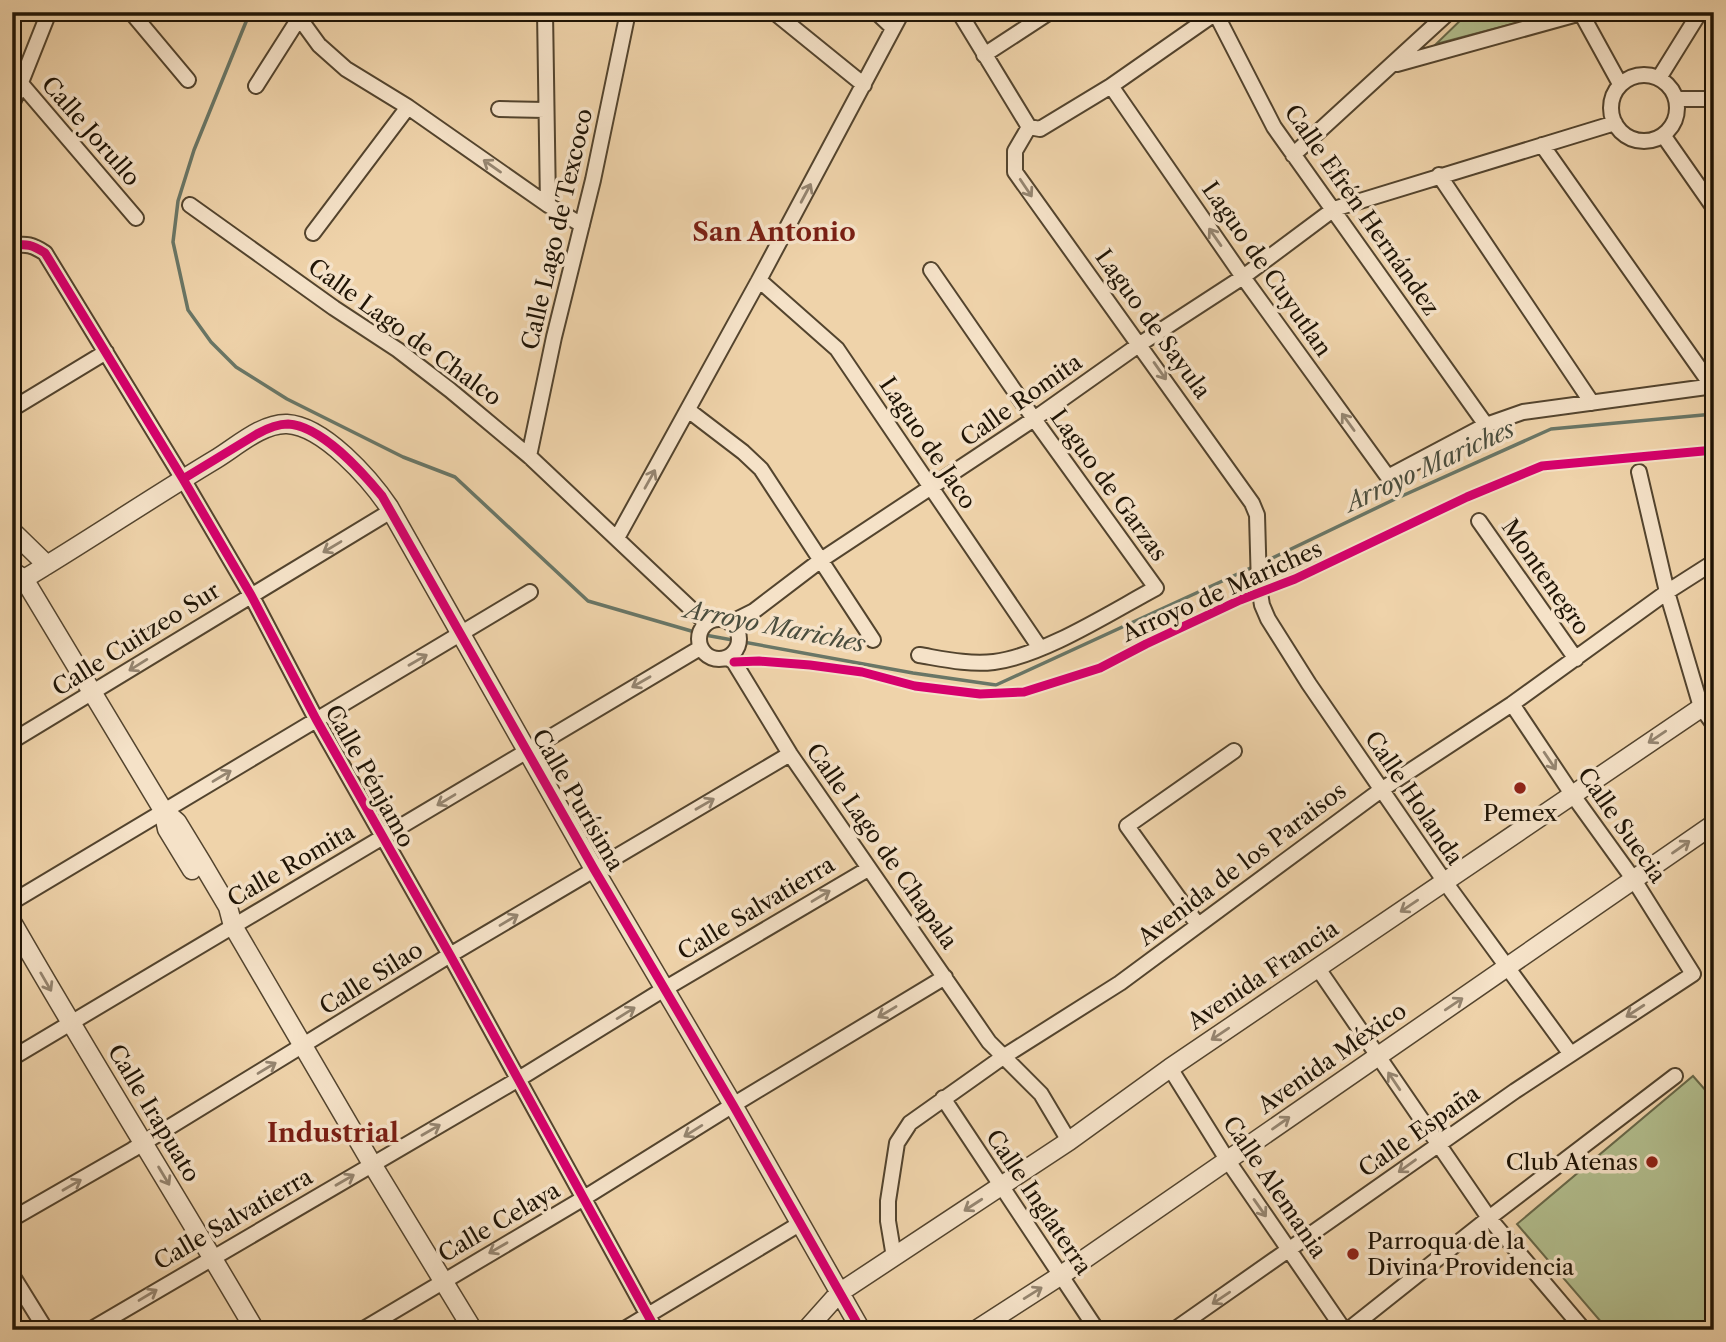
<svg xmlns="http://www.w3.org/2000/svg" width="1726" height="1342" font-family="'Libre Caslon Text',serif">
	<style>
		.park { fill: #b2be8e; stroke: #68694a; stroke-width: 2 }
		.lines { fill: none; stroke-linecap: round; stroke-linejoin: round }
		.stream { stroke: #697666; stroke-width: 3.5 }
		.minor-casing { stroke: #53442e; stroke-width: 18 }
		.tertiary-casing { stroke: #53442e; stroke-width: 21 }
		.minor { stroke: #f5e2c8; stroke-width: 14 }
		.tertiary { stroke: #f5e2c8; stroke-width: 18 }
		.cycleway-casing { stroke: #f5e2c8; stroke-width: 13 }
		.cycleway { stroke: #d6006c; stroke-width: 9 }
		.oneway { stroke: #958570 }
		.poi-dot { fill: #8f2418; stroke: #f5e2c8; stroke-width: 2.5 }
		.labels { text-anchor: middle; stroke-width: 7; stroke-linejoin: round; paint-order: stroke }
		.street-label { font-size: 23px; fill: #1f1405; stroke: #f5e2c8 }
		.poi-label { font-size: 23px; fill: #1f1405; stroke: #f5e2c8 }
		.water-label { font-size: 24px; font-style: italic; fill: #4a4d3d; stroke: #f5e2c8 }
		.quarter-label { font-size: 26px; font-weight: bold; fill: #7a1f14; stroke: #f5e2c8 }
	</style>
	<rect width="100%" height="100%" fill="#efd3aa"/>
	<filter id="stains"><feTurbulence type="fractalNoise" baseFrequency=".00286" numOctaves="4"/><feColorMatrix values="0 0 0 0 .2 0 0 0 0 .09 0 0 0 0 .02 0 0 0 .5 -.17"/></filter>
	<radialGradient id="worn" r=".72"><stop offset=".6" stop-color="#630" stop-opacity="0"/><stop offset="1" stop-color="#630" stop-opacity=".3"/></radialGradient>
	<path class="park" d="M1469 12H1557L1436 44Z
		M1693 1076 1714 1100V1315L1697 1330H1608L1517 1224Z"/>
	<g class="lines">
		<path class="stream" d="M250 12 194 150 178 201 173 242 188 310 211 342 236 367 287 399 403 457 455 477 588 601 705 635 913 673 996 685 1255 566
			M1262 563 1393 500 1551 429 1714 414"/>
		<defs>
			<path id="minor" d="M131 12 188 80
				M295 12 319 45 346 69 408 107 548 205 582 225
				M545 12 548 205
				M774 12 864 85
				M876 12 893 28
				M959 12 1029 127
				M1215 12 1274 127 1486 425
				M1581 13 1620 84
				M984 55 1050 12
				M1397 64 1581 13
				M12 73 136 218
				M1611 108a33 33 0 1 1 66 0a33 33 0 1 1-66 0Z
				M1659 78 1700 12
				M256 86 303 12
				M1111 86 1243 277 1388 477 1486 425 1523 412 1714 386
				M1676 99H1714
				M12 105 49 12
				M499 109 545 110
				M1029 127 1015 151V172L1252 503 1257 515 1259 587 1262 605 1268 619 1309 684 1445 882 1570 1053
				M1029 127 1040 129 1111 86 1217 12
				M1663 135 1714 208
				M1542 145 1712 386
				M1293 155 1449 12
				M1439 175 1592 403
				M190 205 334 308 398 350 450 390 529 456 706 623
				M313 233 408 107
				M12 246C26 243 33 245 45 253L183 479 251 595 316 719 450 955 656 1330
				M759 280 837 349 1040 648
				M12 409 106 352
				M688 410 743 452 761 469 873 640
				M529 456 554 337 593 180 628 12
				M1639 472 1667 592 1701 707 1714 725
				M1479 521 1576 659
				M617 538 759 280 902 12
				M12 586 24 579
				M699 639a20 20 0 1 1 40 0a20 20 0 1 1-40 0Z
				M730 623 754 611 821 560 1034 419 1140 344 1243 277 1334 209 1615 123
				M919 655C943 659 969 665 994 662 1043 656 1111 612 1156 588L1034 419 931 270
				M728 658 734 662 790 754 989 1042 1041 1094 1069 1141
				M12 741 391 511
				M12 902 530 592
				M1198 925 1127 826 1234 751
				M1317 967 1489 1218 1584 1330
				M12 1058 700 648
				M1170 1068 1228 1161 1344 1330
				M943 1098 1097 1330
				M12 1219 132 1150 450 955 790 754
				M894 1257 888 1221V1201L897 1143 910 1123 1003 1057 1120 983 1381 790 1512 704 1667 592 1714 562
				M12 1275 46 1330
				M90 1330 517 1080 661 991 868 869
				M362 1330 584 1198 733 1105 945 977
				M623 1330 801 1223
				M1174 1330 1515 1091 1693 974 1634 880 1572 794 1512 704
				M1348 1330 1489 1218 1675 1076"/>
			<path id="tertiary" d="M12 531 47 565
				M12 571 24 579 163 810 177 822 202 863 228 907 233 926 372 1164 473 1330
				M24 579C89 540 151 498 216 459 236 447 262 423 287 424 324 426 370 479 389 507L594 869 733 1105 861 1330
				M163 810 167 829 192 870
				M12 922C91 1060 175 1193 255 1330
				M806 1330 839 1293 1069 1141 1170 1068 1714 699
				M976 1330 1060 1276 1714 824"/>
		</defs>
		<use href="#minor" class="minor-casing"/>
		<use href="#tertiary" class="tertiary-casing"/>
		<use href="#minor" class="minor"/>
		<use href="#tertiary" class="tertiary"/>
		<defs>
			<path id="cycleway" d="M12 246C26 243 33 245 45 253L183 479 251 595 316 719 450 955 656 1330
				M183 479 257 434C266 429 277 424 288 424 322 426 362 472 382 496L594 869 733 1105 861 1330
				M734 662 759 661 810 665 862 672 915 686 980 694 1024 692 1100 668 1146 644 1240 600 1295 579 1467 497 1542 466 1714 450"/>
		</defs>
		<use href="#cycleway" class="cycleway-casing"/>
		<use href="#cycleway" class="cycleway"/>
	</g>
	<defs><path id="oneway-shaft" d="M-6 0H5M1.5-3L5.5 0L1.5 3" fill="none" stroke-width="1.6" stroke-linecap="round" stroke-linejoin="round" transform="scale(1.75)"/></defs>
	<g class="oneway">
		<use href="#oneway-shaft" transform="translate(492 166) rotate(-145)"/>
		<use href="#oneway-shaft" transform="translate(1026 188) rotate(56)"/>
		<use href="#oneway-shaft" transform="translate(806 193) rotate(-62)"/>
		<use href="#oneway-shaft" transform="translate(1215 237) rotate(-125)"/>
		<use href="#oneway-shaft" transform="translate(1160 371) rotate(55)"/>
		<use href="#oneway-shaft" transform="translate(1348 422) rotate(-126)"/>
		<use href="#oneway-shaft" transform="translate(650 479) rotate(-61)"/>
		<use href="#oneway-shaft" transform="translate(332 547) rotate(149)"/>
		<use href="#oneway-shaft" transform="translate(418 660) rotate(-30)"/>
		<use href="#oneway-shaft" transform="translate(138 665) rotate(148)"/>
		<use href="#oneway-shaft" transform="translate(641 682) rotate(150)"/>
		<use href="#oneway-shaft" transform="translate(1657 737) rotate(146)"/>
		<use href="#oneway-shaft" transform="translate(1550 761) rotate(56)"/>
		<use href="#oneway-shaft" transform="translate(222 776) rotate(-31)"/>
		<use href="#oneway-shaft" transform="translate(446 800) rotate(149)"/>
		<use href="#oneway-shaft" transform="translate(705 804) rotate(-30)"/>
		<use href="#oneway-shaft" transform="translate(1681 847) rotate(-35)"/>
		<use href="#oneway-shaft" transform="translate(821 896) rotate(-31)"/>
		<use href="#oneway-shaft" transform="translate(1409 906) rotate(146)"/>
		<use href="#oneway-shaft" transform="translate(509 920) rotate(-31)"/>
		<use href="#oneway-shaft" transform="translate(46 982) rotate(60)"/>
		<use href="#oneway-shaft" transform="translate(1454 1004) rotate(-34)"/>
		<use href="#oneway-shaft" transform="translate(1635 1011) rotate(147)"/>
		<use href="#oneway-shaft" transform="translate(887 1012) rotate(149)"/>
		<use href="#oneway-shaft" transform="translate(626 1013) rotate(-32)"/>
		<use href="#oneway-shaft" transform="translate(1220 1034) rotate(146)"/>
		<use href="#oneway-shaft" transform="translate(267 1068) rotate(-31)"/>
		<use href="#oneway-shaft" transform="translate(1394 1081) rotate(-124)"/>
		<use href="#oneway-shaft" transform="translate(1281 1123) rotate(-35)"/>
		<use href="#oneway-shaft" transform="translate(431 1130) rotate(-30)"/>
		<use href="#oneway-shaft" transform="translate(693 1131) rotate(148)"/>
		<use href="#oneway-shaft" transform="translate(1407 1166) rotate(144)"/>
		<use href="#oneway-shaft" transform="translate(164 1176) rotate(59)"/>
		<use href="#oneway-shaft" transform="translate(345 1180) rotate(-30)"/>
		<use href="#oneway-shaft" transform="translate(72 1185) rotate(-30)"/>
		<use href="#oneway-shaft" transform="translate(973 1205) rotate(147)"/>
		<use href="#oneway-shaft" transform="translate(1260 1208) rotate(55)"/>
		<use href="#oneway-shaft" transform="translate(498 1248) rotate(150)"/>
		<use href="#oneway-shaft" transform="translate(1033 1293) rotate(-32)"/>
		<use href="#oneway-shaft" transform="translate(148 1295) rotate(-31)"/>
		<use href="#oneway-shaft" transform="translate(1221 1298) rotate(146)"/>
	</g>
	<g class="poi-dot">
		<circle cx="1520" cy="788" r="7"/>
		<circle cx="1652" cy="1162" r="7"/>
		<circle cx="1353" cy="1254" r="7"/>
	</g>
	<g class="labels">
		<g class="street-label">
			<text transform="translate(91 131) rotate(49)" y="8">Calle Jorullo</text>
			<text transform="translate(1362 210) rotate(55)" y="8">Calle Efrén Hernández</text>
			<text transform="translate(557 229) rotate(-77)" y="8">Calle Lago de Texcoco</text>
			<text transform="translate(1267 269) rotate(55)" y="8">Laguo de Cuyutlan</text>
			<text transform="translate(1153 324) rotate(54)" y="8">Laguo de Sayula</text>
			<text transform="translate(405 332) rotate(36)" y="8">Calle Lago de Chalco</text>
			<text transform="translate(1021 400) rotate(-35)" y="8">Calle Romita</text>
			<text transform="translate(928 443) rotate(56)" y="8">Laguo de Jaco</text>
			<text transform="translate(1109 485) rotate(54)" y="8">Laguo de Garzas</text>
			<text transform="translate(1546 577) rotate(55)" y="8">Montenegro</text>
			<text transform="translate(1222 591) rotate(-24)" y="8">Arroyo de Mariches</text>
			<text transform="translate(136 639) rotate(-32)" y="8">Calle Cuitzeo Sur</text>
			<text transform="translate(370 776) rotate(61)" y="8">Calle Pénjamo</text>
			<text transform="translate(1414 798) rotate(56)" y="8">Calle Holanda</text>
			<text transform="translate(578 800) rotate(60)" y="8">Calle Purísima</text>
			<text transform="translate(1622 825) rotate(55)" y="8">Calle Suecia</text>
			<text transform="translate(882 846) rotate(55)" y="8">Calle Lago de Chapala</text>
			<text transform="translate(1242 864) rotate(-37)" y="8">Avenida de los Paraisos</text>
			<text transform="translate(291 865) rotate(-30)" y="8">Calle Romita</text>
			<text transform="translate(756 908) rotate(-31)" y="8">Calle Salvatierra</text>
			<text transform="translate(1263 975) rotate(-34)" y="8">Avenida Francia</text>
			<text transform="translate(371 978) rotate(-32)" y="8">Calle Silao</text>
			<text transform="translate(1332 1058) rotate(-35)" y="8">Avenida México</text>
			<text transform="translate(154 1113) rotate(59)" y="8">Calle Irapuato</text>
			<text transform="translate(1419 1131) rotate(-35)" y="8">Calle España</text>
			<text transform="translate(1275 1187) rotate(56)" y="8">Calle Alemania</text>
			<text transform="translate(1039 1202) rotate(56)" y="8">Calle Inglaterra</text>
			<text transform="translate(233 1219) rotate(-30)" y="8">Calle Salvatierra</text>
			<text transform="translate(499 1222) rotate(-30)" y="8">Calle Celaya</text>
		</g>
		<g class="poi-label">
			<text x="1520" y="821">Pemex</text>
			<text x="1638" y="1170" text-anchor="end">Club Atenas</text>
			<text x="1367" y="1249" text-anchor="start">Parroqua de la<tspan x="1367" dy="26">Divina Providencia</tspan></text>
		</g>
		<g class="water-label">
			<text transform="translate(1430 466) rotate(-25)" y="8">Arroyo Mariches</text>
			<text transform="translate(775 627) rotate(11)" y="8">Arroyo Mariches</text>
		</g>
		<g class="quarter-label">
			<text x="774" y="241">San Antonio</text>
			<text x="333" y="1142">Industrial</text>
		</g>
	</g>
	<rect width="1726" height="1342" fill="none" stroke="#efd3aa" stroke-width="42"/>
	<rect x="14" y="14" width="1698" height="1314" fill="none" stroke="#1f1405" stroke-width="3.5"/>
	<rect x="21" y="21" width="1684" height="1300" fill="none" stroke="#1f1405" stroke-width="2"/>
	<rect width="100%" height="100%" filter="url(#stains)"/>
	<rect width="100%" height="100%" fill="url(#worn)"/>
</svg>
